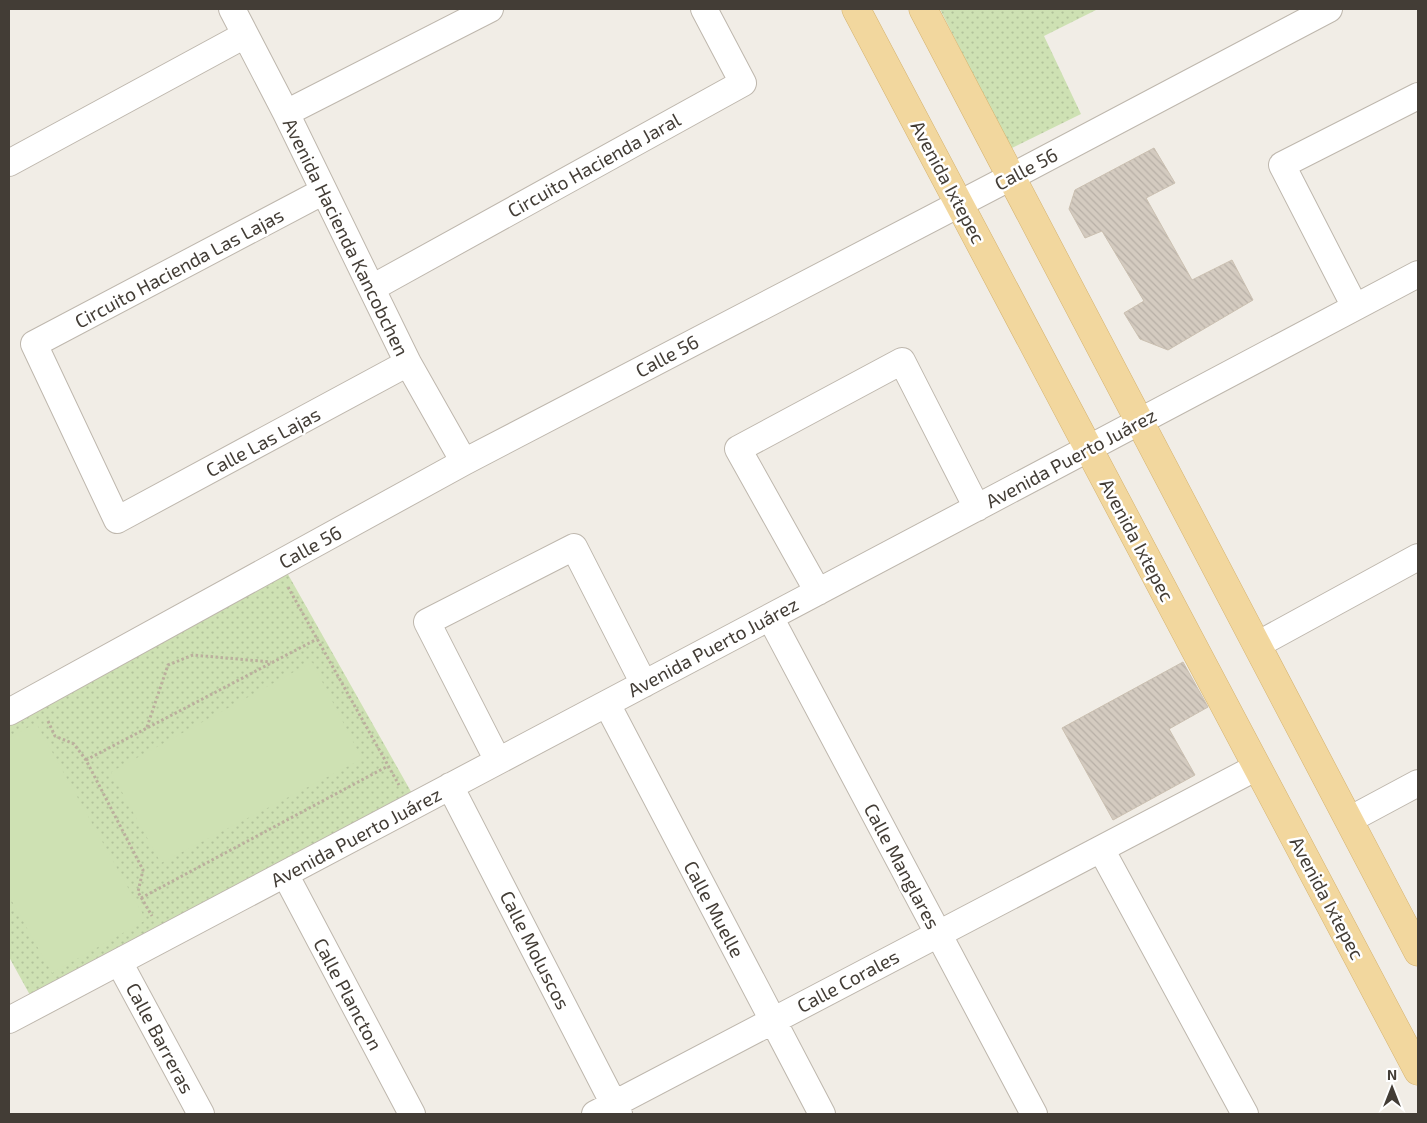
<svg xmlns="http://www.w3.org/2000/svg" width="1427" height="1123" font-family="'Exo 2',sans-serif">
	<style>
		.grass { fill: url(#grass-dots) }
		.garden { fill: #cee1b3 }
		.building { fill: url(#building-back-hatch); stroke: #cbc0b1 }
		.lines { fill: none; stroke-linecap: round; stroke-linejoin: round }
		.minor-casing { stroke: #beb7ad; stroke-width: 28 }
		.major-casing { stroke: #d5b370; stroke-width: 29 }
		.path { stroke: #bbaf9d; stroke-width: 3; stroke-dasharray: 2.5 2.5; stroke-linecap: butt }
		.minor { stroke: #fff; stroke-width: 26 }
		.major { stroke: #f2d79e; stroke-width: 28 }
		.labels { text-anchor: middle; stroke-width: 5; stroke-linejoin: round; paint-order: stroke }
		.street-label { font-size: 19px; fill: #433d36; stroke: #fff }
	</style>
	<defs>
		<pattern id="grass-dots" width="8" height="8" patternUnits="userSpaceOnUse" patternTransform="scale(1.25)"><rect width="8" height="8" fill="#cee1b3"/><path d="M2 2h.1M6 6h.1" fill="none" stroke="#b2c29b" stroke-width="1.8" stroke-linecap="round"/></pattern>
		<pattern id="building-back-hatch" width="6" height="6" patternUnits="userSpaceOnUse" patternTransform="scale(1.25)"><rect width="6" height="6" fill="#d4cbc0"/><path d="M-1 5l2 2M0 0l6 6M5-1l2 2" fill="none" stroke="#b7afa6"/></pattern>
	</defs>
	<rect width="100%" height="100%" fill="#f1ede6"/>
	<path class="grass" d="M940 9H1098L1044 36 1081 114 1010 149Z
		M281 562 418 804 36 1006 9 957V711Z"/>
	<path class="garden" d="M312 662 362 759 161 863 111 772Z
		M36 723 146 920 52 973 9 896V738Z"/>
	<path class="building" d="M1154 148 1175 183 1146 198 1192 280 1232 260 1253 300 1168 350 1140 339 1124 313 1144 301 1102 231 1085 238 1069 209 1075 190Z
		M1183 662 1208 707 1169 729 1195 775 1113 820 1062 728Z"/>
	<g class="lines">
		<defs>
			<path id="minor" d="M232 9 286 113 408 363 464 462
				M286 113 490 9
				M9 163 245 35
				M324 191 34 344 117 520 408 363
				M372 288 743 83 704 9
				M1355 307 1282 165 1418 96
				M818 592 738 449 902 361 977 508
				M770 617 1034 1114
				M1257 645 1418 557
				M607 704 822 1114
				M9 712 464 462 1011 177 1329 9
				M498 761 427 622 574 547 644 684
				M450 786 619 1114
				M1349 820 1418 783
				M1101 849 1245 1114
				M285 874 412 1114
				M119 962 201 1114
				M9 1020 1418 274
				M595 1114 1257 767"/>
			<path id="major" d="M856 9 1418 1071
				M923 9 1418 952"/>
		</defs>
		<use href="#minor" class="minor-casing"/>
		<use href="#major" class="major-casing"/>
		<path class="path" d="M288 587 399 785
			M48 721 55 736 74 744 86 760 143 870 138 892 152 916
			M147 727 168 665 193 655 271 662
			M86 760 317 639
			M141 898 388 766"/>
		<use href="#minor" class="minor"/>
		<use href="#major" class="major"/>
	</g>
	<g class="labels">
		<g class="street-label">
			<text transform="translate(594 165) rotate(-29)" y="7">Circuito Hacienda Jaral</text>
			<text transform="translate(1026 169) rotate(-28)" y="7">Calle 56</text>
			<text transform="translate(948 182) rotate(62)" y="7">Avenida Ixtepec</text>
			<text transform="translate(346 237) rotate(64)" y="7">Avenida Hacienda Kancobchen</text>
			<text transform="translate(179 268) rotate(-28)" y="7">Circuito Hacienda Las Lajas</text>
			<text transform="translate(667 356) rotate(-28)" y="7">Calle 56</text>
			<text transform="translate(263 442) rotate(-28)" y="7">Calle Las Lajas</text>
			<text transform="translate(1071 458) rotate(-28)" y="7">Avenida Puerto Juárez</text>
			<text transform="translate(1137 540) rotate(62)" y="7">Avenida Ixtepec</text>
			<text transform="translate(310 547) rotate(-29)" y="7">Calle 56</text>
			<text transform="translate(713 647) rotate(-28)" y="7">Avenida Puerto Juárez</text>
			<text transform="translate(356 837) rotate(-28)" y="7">Avenida Puerto Juárez</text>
			<text transform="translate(902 866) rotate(62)" y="7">Calle Manglares</text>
			<text transform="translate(1327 898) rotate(62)" y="7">Avenida Ixtepec</text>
			<text transform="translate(714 909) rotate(62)" y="7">Calle Muelle</text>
			<text transform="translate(535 950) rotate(63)" y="7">Calle Moluscos</text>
			<text transform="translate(848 981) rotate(-28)" y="7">Calle Corales</text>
			<text transform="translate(348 994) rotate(62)" y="7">Calle Plancton</text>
			<text transform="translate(160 1038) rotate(62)" y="7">Calle Barreras</text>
		</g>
	</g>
	<rect width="1427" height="1123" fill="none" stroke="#433d36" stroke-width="20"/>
	<g transform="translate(1392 1088)" stroke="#ffffff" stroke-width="4" paint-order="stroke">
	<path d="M0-4L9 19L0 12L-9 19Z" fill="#433d36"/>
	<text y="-8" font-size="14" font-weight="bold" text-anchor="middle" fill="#433d36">N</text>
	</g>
</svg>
